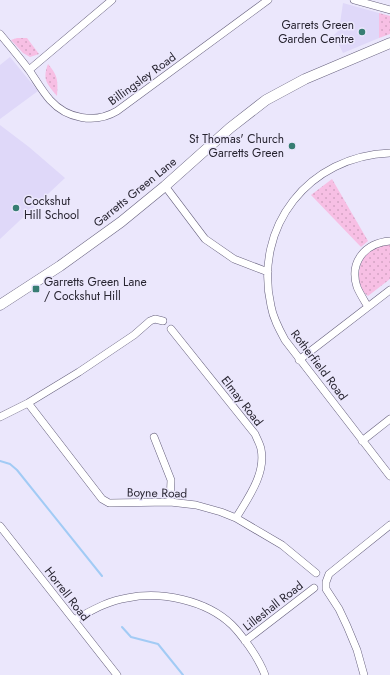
<svg xmlns="http://www.w3.org/2000/svg" width="390" height="675" font-family="Jost,sans-serif">
	<style>
		.built { fill: #dfd8f9 }
		.grass { fill: url(#grass-dots) }
		.lines { fill: none; stroke-linecap: round; stroke-linejoin: round }
		.stream { stroke: #a2cbf5; stroke-width: 2 }
		.street-casing { stroke: #66607d; stroke-width: 8 }
		.secondary-casing { stroke: #66607d; stroke-width: 11 }
		.street { stroke: #fff; stroke-width: 7 }
		.secondary { stroke: #fff; stroke-width: 10 }
		.poi-dot { fill: #377d73; stroke: #ebe7fc; stroke-width: 1.5 }
		.labels { text-anchor: middle; stroke-width: 3; stroke-linejoin: round; paint-order: stroke }
		.poi-label { font-size: 12px; fill: #282531; stroke: #ebe7fc; text-anchor: end }
		.street-label { font-size: 12px; fill: #282531; stroke: #ebe7fc }
	</style>
	<defs>
		<pattern id="grass-dots" width="8" height="8" patternUnits="userSpaceOnUse"><rect width="8" height="8" fill="#f7bfe4"/><path d="M2 2h.1M6 6h.1" fill="none" stroke="#d4a4c4" stroke-width="1.8" stroke-linecap="round"/></pattern>
	</defs>
	<rect width="100%" height="100%" fill="#ebe7fc"/>
	<path class="built" d="M343 3 379 13V38L343 53 334 35 339 30Z
		M10 57 38 91 0 119V65Z
		M0 125 29 147 65 178 0 239Z"/>
	<path class="grass" d="M379 13 390 16V34L379 38Z
		M17 38H27L39 54 30 57 23 53 11 40Z
		M48 64C58 76 58 80 57 96 47 84 42 80 48 64Z
		M332 179 368 241 361 247 311 195Z
		M382 245H390V279L368 296C355 288 357 262 368 252 371 249 378 247 382 245Z"/>
	<g class="lines">
		<path class="stream" d="M0 461 10 464 17 470 102 576
			M122 627 131 637 158 644 183 675"/>
		<defs>
			<path id="street" d="M354 0 390 10
				M0 34C10 46 20 58 29 70 36 80 42 91 50 100 67 119 95 124 117 111L268 0
				M29 70 112 0
				M390 153C309 156 253 226 271 306 273 318 279 329 285 340L390 476
				M165 186 205 239 234 259 268 272
				M368 307C364 300 360 294 357 287 349 262 365 243 390 241
				M171 329 255 434C257 439 260 444 261 449 266 474 248 498 236 518
				M299 360 390 290
				M28 403 102 499 109 503 170 502 196 505 221 512 236 518 282 545 316 573
				M0 417 28 403 79 372 134 335 150 321 155 319 163 321
				M154 437 171 480 170 502
				M362 441 390 419
				M0 526 117 675
				M74 620C91 611 107 601 127 598 161 591 206 600 232 625 238 631 244 639 249 646 256 656 261 664 265 675
				M245 641 314 588
				M364 675 357 650 347 626 339 609 326 589V582L329 574 390 525"/>
			<path id="secondary" d="M0 305 60 266 121 222 165 186 230 128 266 100 305 79 390 43"/>
		</defs>
		<use href="#street" class="street-casing"/>
		<use href="#secondary" class="secondary-casing"/>
		<use href="#street" class="street"/>
		<use href="#secondary" class="secondary"/>
	</g>
	<g class="poi-dot">
		<circle cx="362" cy="32" r="4"/>
		<circle cx="292" cy="146" r="4"/>
		<circle cx="16" cy="208" r="4"/>
		<rect x="32" y="285" width="8" height="8" rx="2"/>
	</g>
	<g class="labels">
		<g class="poi-label">
			<text x="354" y="29">Garrets Green<tspan x="354" dy="14">Garden Centre</tspan></text>
			<text x="284" y="143">St Thomas' Church<tspan x="284" dy="14">Garretts Green</tspan></text>
			<text x="24" y="205" text-anchor="start">Cockshut<tspan x="24" dy="14">Hill School</tspan></text>
			<text x="44" y="286" text-anchor="start">Garretts Green Lane<tspan x="44" dy="14">/ Cockshut Hill</tspan></text>
		</g>
		<g class="street-label">
			<text transform="translate(142 79) rotate(-36)" y="4">Billingsley Road</text>
			<text transform="translate(135 192) rotate(-39)" y="4">Garretts Green Lane</text>
			<text transform="translate(319 365) rotate(53)" y="4">Rotherfield Road</text>
			<text transform="translate(242 401) rotate(52)" y="4">Elmay Road</text>
			<text transform="translate(157 493) rotate(1)" y="4">Boyne Road</text>
			<text transform="translate(67 594) rotate(52)" y="4">Horrell Road</text>
			<text transform="translate(273 606) rotate(-38)" y="4">Lilleshall Road</text>
		</g>
	</g>
</svg>
